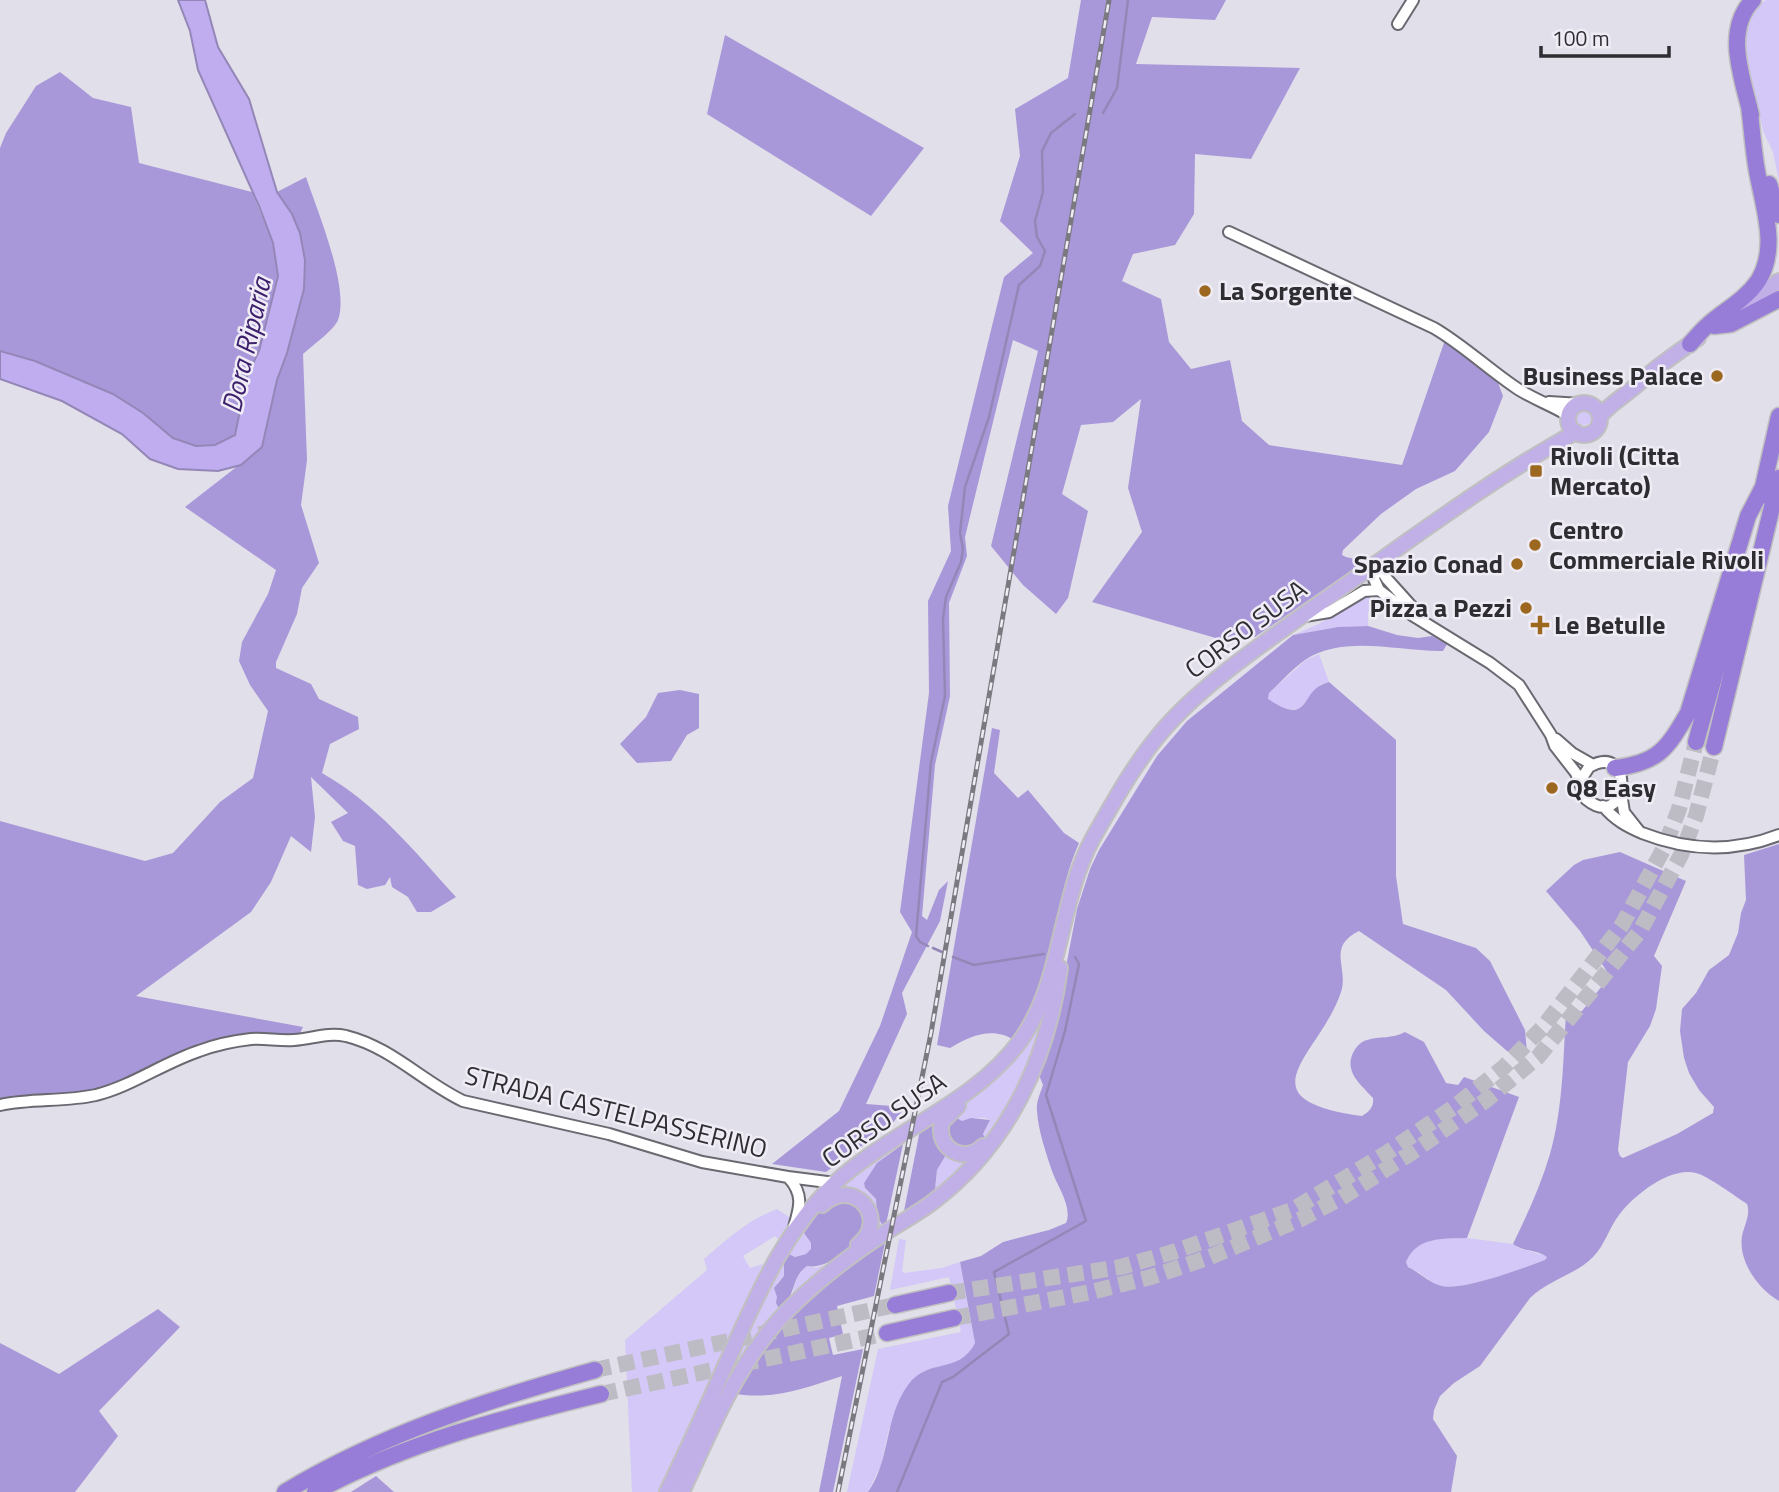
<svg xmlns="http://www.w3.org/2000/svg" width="1779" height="1492" font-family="'Titillium Web',sans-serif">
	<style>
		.green { fill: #d3c8f7 }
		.forest { fill: #a998d9 }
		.water { fill: #bfadf0; stroke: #9487b7; stroke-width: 2 }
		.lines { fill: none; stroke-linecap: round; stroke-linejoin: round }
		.stream { stroke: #9487b7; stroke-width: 2.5 }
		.highway-tunnel { stroke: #bdbbc4; stroke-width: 16; stroke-dasharray: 16 8; stroke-linecap: butt }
		.minor-casing { stroke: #6a6870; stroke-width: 14 }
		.major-casing { stroke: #c0c0c1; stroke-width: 18 }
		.highway-casing { stroke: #c0c0c1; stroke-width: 19 }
		.minor { stroke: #fff; stroke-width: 10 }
		.major { stroke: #c1b0e8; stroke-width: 14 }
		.highway { stroke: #977cd8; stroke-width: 16 }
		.rail-casing { stroke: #7b7980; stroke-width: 5 }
		.rail { stroke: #efecf6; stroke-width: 2.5; stroke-dasharray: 8; stroke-linecap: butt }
		.poi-dot { fill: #9c671f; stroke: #efecf6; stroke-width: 2.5 }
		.labels { text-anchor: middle; stroke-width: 5; stroke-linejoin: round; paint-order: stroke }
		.poi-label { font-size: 26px; font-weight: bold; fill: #2e2d31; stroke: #efecf6; text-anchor: start }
		.street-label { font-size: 26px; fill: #2e2d31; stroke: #efecf6 }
		.water-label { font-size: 28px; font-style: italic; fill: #3d206c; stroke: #efecf6 }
	</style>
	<rect width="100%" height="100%" fill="#e1dfe9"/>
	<path class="green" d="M1766 0H1779V181L1773 152 1763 131 1744 45 1745 31 1750 17 1758 5Z
		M1576 417a8 8 0 1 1 16 0a8 8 0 1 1-16 0Z
		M1370 592 1381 596 1368 613V626L1338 627 1293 635 1319 624Z
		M1319 654 1329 682 1321 684 1299 709 1285 710 1268 700 1269 693 1306 660Z
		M1033 1029 1041 1035C1029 1073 1007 1105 985 1138L983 1135 990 1120C981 1115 971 1120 962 1121L950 1116 997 1079Z
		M903 1141 877 1164 864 1183 865 1189 876 1199V1210L886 1224 869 1237 834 1192 862 1168Z
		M947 1153 975 1156 929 1199 936 1184 937 1170Z
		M777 1209 792 1219 778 1239 775 1236 743 1256 750 1268 763 1264 659 1492H632L625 1340 707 1270 704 1259C728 1238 748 1220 777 1209Z
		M804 1233 811 1243V1249L806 1254 795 1257 789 1254Z
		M1467 1238 1513 1244 1518 1248 1547 1256 1545 1260C1523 1268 1463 1291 1442 1286 1433 1284 1425 1277 1418 1272 1411 1268 1408 1269 1406 1262 1417 1235 1442 1239 1467 1238Z
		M899 1239 906 1240 902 1271 904 1273 942 1268 960 1262 975 1343C969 1355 963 1361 950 1364L889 1429 881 1465 868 1492H847L878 1349 961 1332 949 1277 890 1290Z
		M784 1261V1276L777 1283 780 1310 739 1358 740 1347 775 1273Z
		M824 1265 790 1301C795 1288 795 1274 807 1266L815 1268Z"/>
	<path class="forest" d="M1081 0H1226L1215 20 1152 17 1136 64 1300 68 1251 159 1195 154 1194 214 1175 245 1133 254 1122 281 1161 299 1169 342 1191 369 1230 360 1242 421 1269 445 1402 465 1445 340 1497 380 1503 396 1489 432 1455 471 1416 489 1381 514 1343 550 1342 555C1350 560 1357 557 1365 561L1255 637 1226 641 1092 602 1142 532 1128 488 1141 399 1113 422 1081 425 1062 494 1088 511 1068 598 1056 614 1023 585 991 546 1038 351 1013 340 965 537 967 556 949 603 950 696 935 765 922 916 927 920 939 890 948 881 940 921 902 993 907 1014 866 1104 905 1107 892 1124 826 1172 772 1164 839 1111 880 1026 912 932 900 912 929 693 928 601 951 551 948 506 1004 277 1033 253 1000 221 1020 156 1015 109 1068 78Z
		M725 35 924 148 871 216 707 114Z
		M60 72 93 98 131 107 139 163 252 192 273 243 278 277 259 351 247 376 235 435 215 445 196 446 173 438 143 413 113 394 35 361 0 351V148L6 133 36 86Z
		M306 177C317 210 350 288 338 320 334 330 312 346 303 354L307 460 301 505 319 563 302 588 297 614 276 662V668L311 684 319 699 358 717 359 729 330 744 322 773C378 805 413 850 456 897L431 912H417L408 897 392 887 390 877 385 885 367 889 358 885 355 846 343 841 331 822 348 813 311 777 315 817 311 852 291 836 271 882 251 912 136 996 303 1027 297 1040 246 1039 95 1094 0 1104V821L145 861 173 853 220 802 253 778 268 711 250 685 239 661 242 642 268 594 276 570 185 507 262 447 277 380 287 353 292 214 277 192Z
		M1368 626 1397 635 1418 638 1432 636 1447 644 1443 651C1399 652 1345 634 1305 660 1292 669 1281 682 1269 693L1268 699C1313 729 1298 689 1329 682L1396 740V876L1403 924 1476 948 1490 961 1525 1030 1527 1052 1521 1057 1507 1051 1484 1031 1446 990 1359 931C1326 947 1349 968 1341 992 1321 1054 1238 1099 1362 1116 1370 1111 1374 1107 1373 1098 1360 1084 1343 1071 1354 1051 1357 1046 1362 1041 1367 1040 1380 1036 1392 1039 1405 1032L1424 1042 1446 1083 1458 1085 1464 1077 1519 1097 1467 1238C1443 1239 1417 1236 1406 1262L1408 1267C1419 1272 1429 1283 1442 1286 1463 1291 1523 1268 1545 1260L1547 1257C1537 1249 1523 1252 1513 1244 1527 1215 1541 1185 1550 1154 1563 1109 1563 1060 1566 1014L1582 1011 1610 976 1580 931 1546 891 1574 865 1583 860 1620 852 1686 881 1654 956 1662 966 1656 1009 1650 1026 1628 1062 1618 1150 1620 1156 1623 1158 1677 1134 1713 1113 1714 1107 1699 1090 1689 1073 1684 1058 1680 1031 1682 1009 1696 993 1709 970 1729 955 1738 933 1741 913 1746 900 1744 855 1779 844V1301C1758 1289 1738 1261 1742 1236 1744 1226 1751 1214 1747 1204 1735 1196 1708 1176 1696 1173 1670 1166 1633 1196 1619 1215 1609 1228 1605 1245 1593 1257 1577 1274 1550 1279 1530 1298L1480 1366 1454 1383 1440 1396 1434 1410 1433 1419 1457 1456 1451 1492H868C891 1459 884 1418 908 1385 928 1357 959 1375 975 1343L960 1262 981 1256 1003 1242 1049 1230 1066 1223C1073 1207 1057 1186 1052 1171 1046 1153 1038 1130 1037 1111 1036 1102 1040 1094 1043 1085L1039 1075 1051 1045 1077 909 1090 869 1099 850 1157 756 1187 721 1293 635 1338 627Z
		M680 690 699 694V728L687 735 671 761 637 763 620 744 646 717 658 693Z
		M992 728 1000 730 994 773 1018 798 1028 790 1064 833 1079 843C1055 897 1056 955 1033 1006 1028 1018 1020 1029 1014 1040 993 1026 969 1036 950 1048L937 1045Z
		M953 1116 962 1121 971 1118 990 1120 983 1134 985 1138 975 1148 954 1149 944 1126Z
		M931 1123 947 1153 937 1170 935 1189 929 1199 903 1216 920 1130Z
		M903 1144 886 1224H882L877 1216 876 1199 865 1188 864 1183 877 1163Z
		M848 1198 862 1209 865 1228C853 1244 830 1270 807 1266 791 1277 797 1294 780 1310L776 1303 777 1297 774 1288 784 1276V1261L789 1254 795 1257 806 1254 811 1249V1243L804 1233 820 1211Z
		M886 1238 874 1296 837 1306 843 1334 829 1338 833 1355 863 1349 833 1492H819L842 1376C805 1388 776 1400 736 1394 771 1329 826 1281 886 1238Z
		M158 1309 180 1327 99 1411 118 1436 75 1492H0V1343L59 1374Z
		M376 1476 394 1492H351Z"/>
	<path class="water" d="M178 0H205L218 47 249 99 277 192 292 214 300 233 305 260 304 289 287 353 277 380 262 447 241 465 218 471 178 469 150 459 122 434 62 401 0 379V351L35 361 113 394 143 413 173 438 196 446 215 445 235 435 247 376 259 351 278 276 273 243 259 206 198 70 190 31Z"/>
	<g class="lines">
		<path class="stream" d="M1103 113 1117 88 1128 0
			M928 946 920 942 916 936 931 762 945 696 943 619 946 597 961 562 963 549 960 533 965 487 989 417 1019 285 1040 266 1045 251 1037 237 1035 221 1043 192 1042 151 1051 133 1075 114
			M933 948 942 952
			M953 957 974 965 1044 954
			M897 1492 942 1382 953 1377 1009 1334 994 1272 1086 1221 1046 1095 1065 1031 1079 964 1075 957"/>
		<path class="highway-tunnel" d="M949 1293 1121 1267 1173 1252 1292 1210 1385 1154 1454 1107 1504 1067 1543 1027 1622 925 1664 848 1679 809 1696 742
			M954 1318 1091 1292 1151 1277 1210 1257 1301 1219 1341 1198 1411 1153 1485 1101 1538 1057 1640 931 1681 855 1696 816 1714 747
			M595 1370 895 1305
			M601 1394 887 1333"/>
		<defs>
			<path id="minor" d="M1398 24 1413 0
				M1229 232 1434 328C1463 345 1487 368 1515 387 1532 399 1552 405 1569 416
				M1549 402 1581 404
				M1377 563 1374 579 1379 590 1412 615 1490 663 1519 685 1551 735 1555 746 1576 773 1586 799C1629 834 1636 740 1589 767L1580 781
				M1377 563 1387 579 1423 619
				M1305 616 1329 612 1364 591 1379 590
				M1556 739 1572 753 1593 765
				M1621 793 1624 812 1639 831
				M1603 806C1615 820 1626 826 1642 833 1688 851 1733 853 1779 835
				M0 1105C32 1098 64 1102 96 1095 132 1086 163 1063 199 1051 215 1045 233 1041 251 1039 265 1038 279 1041 294 1040 312 1039 327 1032 346 1036 391 1047 423 1082 463 1101L609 1134 702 1162 788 1177
				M794 1227C800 1207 804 1194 788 1177L835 1183"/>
			<path id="major" d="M1737 310 1779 281
				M1568 419a16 16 0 1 1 32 0a16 16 0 1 1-32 0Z
				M1600 416C1611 403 1626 395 1639 383 1657 366 1677 353 1698 338
				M958 1106 942 1122C935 1148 964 1165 983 1146
				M822 1205C853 1175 891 1219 858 1245
				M667 1492C689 1446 710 1400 731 1353 759 1291 785 1230 836 1182 893 1130 974 1104 1020 1041 1063 982 1058 902 1093 838 1116 797 1141 752 1174 718 1219 671 1287 627 1340 589 1417 535 1493 478 1576 432
				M682 1492C712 1428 738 1360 789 1309 817 1281 848 1257 880 1236 898 1224 917 1214 934 1201 1008 1145 1048 1059 1060 968"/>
			<path id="highway" d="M1751 115C1743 79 1723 31 1753 0
				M1769 184 1779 215
				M1714 326 1731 324 1779 299
				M1690 344C1696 337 1702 330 1709 324 1725 310 1745 300 1758 281 1779 248 1763 206 1757 171 1753 150 1752 127 1749 106
				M1761 496 1779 416
				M1696 742 1744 569
				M1714 747 1779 478
				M1615 768C1658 763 1667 749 1688 713L1748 516 1763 487
				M895 1305 949 1293
				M887 1333 954 1318
				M285 1492C381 1434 487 1400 595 1370
				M315 1492C407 1442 500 1419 601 1394"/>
		</defs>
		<use href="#minor" class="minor-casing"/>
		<use href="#major" class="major-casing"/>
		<use href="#highway" class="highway-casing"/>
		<use href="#minor" class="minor"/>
		<use href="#major" class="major"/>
		<use href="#highway" class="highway"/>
		<defs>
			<path id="rail" d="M838 1492 931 1033 1109 0"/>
		</defs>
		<use href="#rail" class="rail-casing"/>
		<use href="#rail" class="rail"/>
	</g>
	<g class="poi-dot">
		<circle cx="1205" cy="291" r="7"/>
		<circle cx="1717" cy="376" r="7"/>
		<rect x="1529" y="464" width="14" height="14" rx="3.5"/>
		<circle cx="1535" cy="545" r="7"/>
		<circle cx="1517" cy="564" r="7"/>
		<circle cx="1526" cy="608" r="7"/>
		<path d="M1536.5 614.5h7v7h7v7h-7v7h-7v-7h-7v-7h7z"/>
		<circle cx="1552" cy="788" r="7"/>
	</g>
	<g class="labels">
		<g class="poi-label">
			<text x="1219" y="300">La Sorgente</text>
			<text x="1703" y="385" text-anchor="end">Business Palace</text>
			<text x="1550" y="465">Rivoli (Citta<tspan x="1550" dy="30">Mercato)</tspan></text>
			<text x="1549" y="539">Centro<tspan x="1549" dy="30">Commerciale Rivoli</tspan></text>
			<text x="1503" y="573" text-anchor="end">Spazio Conad</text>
			<text x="1512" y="617" text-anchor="end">Pizza a Pezzi</text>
			<text x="1554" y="634">Le Betulle</text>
			<text x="1566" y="797">Q8 Easy</text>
		</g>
		<g class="street-label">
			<text transform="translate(1246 629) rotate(-37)" y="9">CORSO SUSA</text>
			<text transform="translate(616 1112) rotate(14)" y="9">STRADA CASTELPASSERINO</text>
			<text transform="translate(884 1120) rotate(-35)" y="9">CORSO SUSA</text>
		</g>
		<g class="water-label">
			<text transform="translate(246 345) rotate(-77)" y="10">Dora Riparia</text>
		</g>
	</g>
	<path d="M1541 46v10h128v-10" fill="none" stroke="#2e2d31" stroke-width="3.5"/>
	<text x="1552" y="46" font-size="21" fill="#2e2d31" stroke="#efecf6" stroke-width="5" paint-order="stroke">100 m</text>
</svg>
